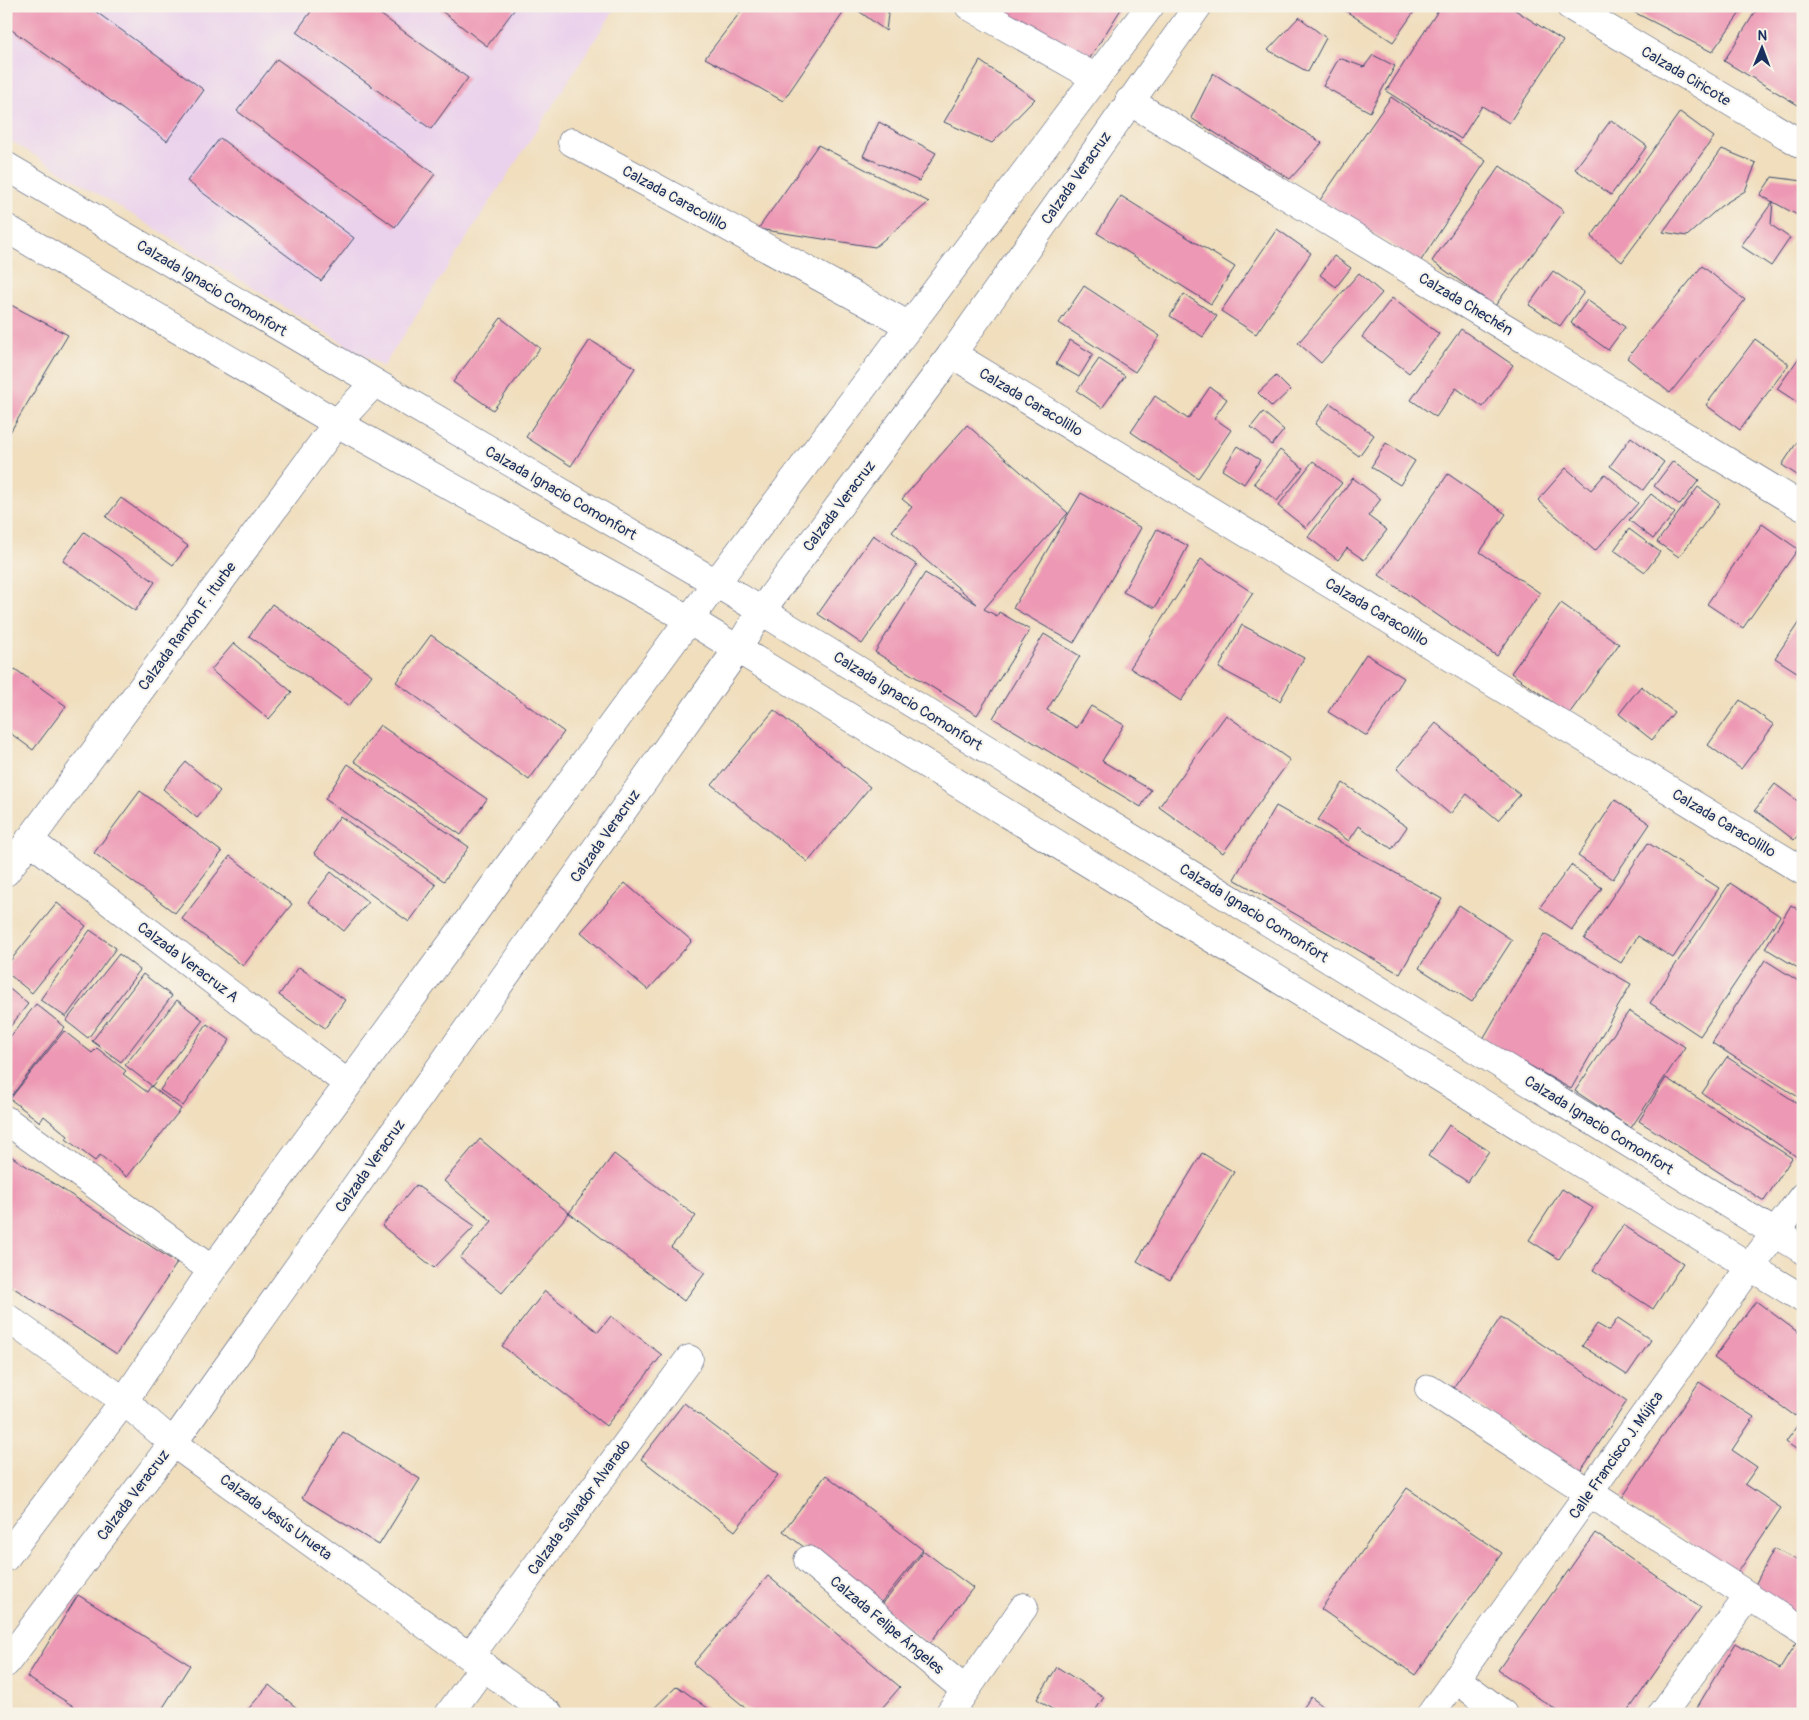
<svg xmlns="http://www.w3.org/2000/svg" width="1809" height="1720" font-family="Pangolin,sans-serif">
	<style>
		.built { fill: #ead1ec }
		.building { fill: #ed98b4 }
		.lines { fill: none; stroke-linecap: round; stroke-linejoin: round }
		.minor-casing { stroke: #3b496c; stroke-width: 29 }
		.tertiary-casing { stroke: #3b496c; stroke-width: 29 }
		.secondary-casing { stroke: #3b496c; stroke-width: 29 }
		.minor { stroke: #fff; stroke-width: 28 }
		.tertiary { stroke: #fff; stroke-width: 28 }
		.secondary { stroke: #fff; stroke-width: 28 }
		.labels { text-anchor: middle; stroke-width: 4; stroke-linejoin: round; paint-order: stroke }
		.street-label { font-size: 15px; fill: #1b2f5e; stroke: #f7f3e8 }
	</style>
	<rect width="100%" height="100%" fill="#f7f3e8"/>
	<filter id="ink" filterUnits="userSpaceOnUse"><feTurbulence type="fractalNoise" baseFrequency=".02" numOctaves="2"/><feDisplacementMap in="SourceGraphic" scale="10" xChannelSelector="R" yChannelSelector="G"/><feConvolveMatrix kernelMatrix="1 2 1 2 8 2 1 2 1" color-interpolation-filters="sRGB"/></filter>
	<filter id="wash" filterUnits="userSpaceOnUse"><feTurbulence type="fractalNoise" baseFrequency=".0096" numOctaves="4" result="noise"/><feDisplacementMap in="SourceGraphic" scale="20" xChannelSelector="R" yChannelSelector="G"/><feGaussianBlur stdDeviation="1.12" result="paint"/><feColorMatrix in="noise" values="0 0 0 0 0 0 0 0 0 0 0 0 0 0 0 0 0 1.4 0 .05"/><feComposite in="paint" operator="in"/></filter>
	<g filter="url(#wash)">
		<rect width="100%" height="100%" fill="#f0debd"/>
		<path class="built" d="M6 6H617L383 367 6 138Z"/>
		<g id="blocks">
			<path class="building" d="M6 6H88L204 90 167 141 6 26Z
				M315 6H369L468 78 431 129 296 32Z
				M435 6H517L487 46Z
				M745 6H848L783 101 705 58Z
				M852 6H889L886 31Z
				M985 6H1123L1083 69Z
				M1338 6H1411L1416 9 1393 42Z
				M1441 6H1509L1563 41 1509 123 1482 106 1461 139 1386 91Z
				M1622 6H1745L1712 52Z
				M1759 6H1803V108L1724 61Z
				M1299 17 1326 38 1308 72 1268 50Z
				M1373 55 1395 66 1370 112 1323 86 1339 58 1364 67Z
				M277 59 435 174 395 227 237 111Z
				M980 61 1035 99 992 143 944 122Z
				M1213 73 1322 143 1290 179 1191 118Z
				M1391 97 1486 161 1420 262 1320 200Z
				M1680 112 1714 137 1622 262 1591 237Z
				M1611 120 1647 146 1611 195 1575 169Z
				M879 122 936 153 919 181 863 156Z
				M220 138 354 238 321 281 187 181Z
				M818 145 929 202 875 247 758 229Z
				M1722 149 1756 163 1745 191 1721 206 1687 236 1663 232Z
				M1500 166 1564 211 1495 306 1432 261Z
				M1772 177 1803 181 1801 217 1760 195Z
				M1121 196 1235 267 1211 304 1097 233Z
				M1773 201 1771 225 1790 238 1771 266 1741 246Z
				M1277 229 1311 253 1256 334 1221 311Z
				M1334 256 1351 268 1336 287 1320 275Z
				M1702 266 1745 300 1670 393 1627 358Z
				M1553 271 1584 292 1560 326 1529 305Z
				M1359 273 1382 293 1321 363 1298 343Z
				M1084 286 1160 336 1135 372 1059 323Z
				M1184 294 1217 316 1203 337 1170 316Z
				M1392 298 1439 334 1409 373 1362 337Z
				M1587 300 1625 327 1608 350 1571 323Z
				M11 305 68 335 6 439V313Z
				M501 318 540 348 493 410 453 382Z
				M1461 329 1513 365 1483 407 1456 388 1436 417 1411 400Z
				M1755 339 1789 364 1740 430 1706 405Z
				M590 340 635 368 571 466 526 437Z
				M1070 340 1093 354 1079 377 1056 364Z
				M1803 352V406L1777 389Z
				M1099 359 1125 376 1102 408 1077 391Z
				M1276 376 1290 390 1272 407 1258 393Z
				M1210 387 1227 399 1214 418 1231 430 1198 478 1131 432 1155 396 1188 419Z
				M1330 403 1374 435 1359 456 1315 424Z
				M1263 412 1284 430 1272 445 1251 427Z
				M967 425 1068 513 984 609 997 616 999 612 1030 630 977 715 875 652 925 573 977 604 892 531 912 507 902 499Z
				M1803 433V479L1782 465Z
				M1631 437 1664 462 1643 490 1610 466Z
				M1386 443 1415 461 1400 485 1371 467Z
				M1238 446 1260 460 1244 484 1222 470Z
				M1280 450 1303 468 1277 501 1254 483Z
				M1313 461 1342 483 1306 528 1278 506Z
				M1673 461 1699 480 1680 505 1654 486Z
				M1566 468 1591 490 1605 474 1638 503 1595 551 1538 500Z
				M1448 474 1506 514 1480 552 1540 593 1497 656 1379 575Z
				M1353 478 1381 499 1368 516 1387 530 1364 560 1347 548 1338 560 1308 537Z
				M1698 487 1720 503 1679 557 1657 542Z
				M1081 493 1141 528 1074 643 1013 608Z
				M1651 494 1675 513 1653 539 1629 520Z
				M121 498 188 546 173 565 106 517Z
				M1762 524 1798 549 1743 628 1707 604Z
				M1157 529 1188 546 1155 608 1123 592Z
				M1629 529 1660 552 1645 572 1614 550Z
				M84 532 155 582 135 611 63 561Z
				M873 535 917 565 862 644 818 614Z
				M1201 559 1253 593 1181 701 1130 668Z
				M1561 603 1619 644 1569 714 1511 673Z
				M272 604 372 675 349 706 249 636Z
				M1803 616V676L1775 658Z
				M1242 625 1304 658 1280 701 1219 668Z
				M1044 634 1080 656 1047 710 1077 728 1091 706 1124 725 1102 761 1151 790 1141 807 993 718Z
				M431 635 564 732 529 780 396 682Z
				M234 643 292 692 269 719 211 670Z
				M1366 654 1404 678 1367 736 1328 712Z
				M15 669 66 706 33 750 6 730V682Z
				M1641 686 1674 712 1652 740 1619 714Z
				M1740 700 1774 725 1741 769 1708 745Z
				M774 710 870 787 808 862 712 785Z
				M1226 715 1290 760 1223 853 1159 807Z
				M1436 723 1520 795 1498 820 1467 794 1450 814 1397 769Z
				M380 725 487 799 461 835 354 761Z
				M186 762 220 791 197 818 163 789Z
				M348 764 469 847 444 881 325 799Z
				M1343 783 1407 827 1392 849 1359 826 1349 841 1318 820Z
				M1775 784 1803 805V829L1794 840 1755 810Z
				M140 791 222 852 175 913 94 853Z
				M1615 800 1650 824 1613 879 1578 856Z
				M1276 806 1442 899 1400 974 1234 879Z
				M340 816 436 885 409 922 314 853Z
				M1648 843 1719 888 1673 958 1638 936 1621 963 1584 939Z
				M230 856 292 904 243 966 182 919Z
				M1571 865 1602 888 1572 930 1540 907Z
				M331 872 368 902 344 931 308 902Z
				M625 883 692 941 648 990 581 932Z
				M1730 883 1780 916 1700 1036 1650 1003Z
				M57 903 86 926 32 993 6 972V966Z
				M1459 905 1512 940 1472 1002 1419 968Z
				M1791 905 1803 913V971L1765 948Z
				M90 930 116 948 66 1017 40 1000Z
				M1544 934 1631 984 1571 1089 1483 1039Z
				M119 954 140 970 88 1038 66 1021Z
				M1765 960 1803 984V1100L1712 1043Z
				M299 967 345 1000 325 1028 279 995Z
				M143 974 172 996 121 1062 92 1041Z
				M6 986 28 1004 6 1032Z
				M177 1000 203 1020 152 1086 125 1065Z
				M36 1004 65 1027 12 1095 6 1091V1042Z
				M1629 1011 1685 1047 1631 1128 1575 1091Z
				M207 1024 230 1040 183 1106 160 1090Z
				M64 1031 92 1053 97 1048 126 1071 123 1074 147 1092 151 1086 181 1109 127 1177 100 1155 95 1161 66 1139 68 1136 44 1116 40 1122 10 1099Z
				M1727 1057 1803 1107V1148L1797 1157 1702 1093Z
				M1666 1078 1792 1158 1764 1201 1639 1121Z
				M1449 1125 1489 1151 1468 1182 1428 1156Z
				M480 1139 569 1213 614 1154 696 1216 671 1247 705 1273 684 1301 569 1213 502 1293 460 1258 492 1221 444 1181Z
				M6 1153 177 1263 117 1354 6 1283Z
				M1202 1153 1234 1172 1170 1280 1137 1261Z
				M416 1185 475 1226 434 1268 382 1226Z
				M1562 1189 1593 1208 1559 1259 1529 1240Z
				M1623 1225 1683 1263 1653 1309 1593 1270Z
				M545 1291 598 1332 611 1316 662 1355 606 1426 502 1346Z
				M1756 1301 1803 1336V1405L1795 1416 1714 1358Z
				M1501 1317 1627 1401 1580 1472 1453 1388Z
				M1618 1318 1651 1340 1627 1375 1582 1346 1597 1324 1609 1331Z
				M1699 1382 1754 1417 1732 1450 1757 1467 1745 1484 1781 1508 1737 1574 1622 1498Z
				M684 1403 778 1475 735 1531 641 1459Z
				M1803 1417V1454L1786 1442Z
				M343 1432 420 1479 379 1545 302 1498Z
				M826 1475 923 1550 879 1605 783 1531Z
				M1407 1488 1502 1553 1415 1675 1321 1609Z
				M1595 1533 1701 1607 1626 1714H1562L1498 1670Z
				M1774 1549 1797 1560 1803 1550V1624L1749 1596Z
				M924 1551 973 1588 929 1644 881 1606Z
				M768 1576 900 1687 877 1714H753L693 1664Z
				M78 1595 190 1665 159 1714H86L27 1677Z
				M1799 1638 1803 1641V1714H1693L1736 1643 1780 1669Z
				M1057 1667 1104 1697 1093 1714H1059L1037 1699Z
				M269 1685 304 1714H244Z
				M677 1686 716 1714H648Z
				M1311 1697 1333 1714H1299Z"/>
		</g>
	</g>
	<g filter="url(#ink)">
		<use href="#blocks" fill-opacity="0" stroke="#3b496c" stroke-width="1"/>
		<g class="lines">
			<defs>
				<path id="minor" d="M969 6 1096 78
					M1570 6 1803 145
					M1129 101 1803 507
					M572 142 910 326
					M952 354 1803 871
					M29 840 348 1084
					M6 872 337 423 374 383
					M6 1120 212 1270
					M6 1317 124 1401 173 1443 549 1714
					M1429 1389 1803 1631
					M808 1560 965 1690
					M470 1656 689 1359
					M1456 1679 1503 1714
					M449 1714 484 1666
					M949 1714 1024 1607
					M1431 1714 1750 1267 1803 1196
					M1662 1714 1748 1597"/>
				<path id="tertiary" d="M6 1557 124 1401 212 1270 716 583 1150 6
					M6 1663 173 1443 737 650 761 611 952 354 1198 6"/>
				<path id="secondary" d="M6 166 716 583 1803 1250
					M6 228 337 423 690 620 1803 1299"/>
			</defs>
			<use href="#minor" class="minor-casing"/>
			<use href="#tertiary" class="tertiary-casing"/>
			<use href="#secondary" class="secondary-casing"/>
			<use href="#minor" class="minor"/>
			<use href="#tertiary" class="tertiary"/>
			<use href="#secondary" class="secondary"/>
		</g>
	</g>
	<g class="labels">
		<g class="street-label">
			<text transform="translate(1686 76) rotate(31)" y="5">Calzada Ciricote</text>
			<text transform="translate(1076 178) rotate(-55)" y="5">Calzada Veracruz</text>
			<text transform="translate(675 198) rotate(29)" y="5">Calzada Caracolillo</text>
			<text transform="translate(212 288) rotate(31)" y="5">Calzada Ignacio Comonfort</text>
			<text transform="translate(1466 304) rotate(31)" y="5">Calzada Chechén</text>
			<text transform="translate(1031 402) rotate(31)" y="5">Calzada Caracolillo</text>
			<text transform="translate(561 493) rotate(30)" y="5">Calzada Ignacio Comonfort</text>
			<text transform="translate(839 506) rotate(-53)" y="5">Calzada Veracruz</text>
			<text transform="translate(1377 612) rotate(31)" y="5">Calzada Caracolillo</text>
			<text transform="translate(187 626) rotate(-54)" y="5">Calzada Ramón F. Iturbe</text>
			<text transform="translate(908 701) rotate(32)" y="5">Calzada Ignacio Comonfort</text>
			<text transform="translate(1724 823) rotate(31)" y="5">Calzada Caracolillo</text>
			<text transform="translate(605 836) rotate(-55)" y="5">Calzada Veracruz</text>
			<text transform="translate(1254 913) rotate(32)" y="5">Calzada Ignacio Comonfort</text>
			<text transform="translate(188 962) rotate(37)" y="5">Calzada Veracruz A</text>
			<text transform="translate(1599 1125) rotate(32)" y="5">Calzada Ignacio Comonfort</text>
			<text transform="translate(370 1166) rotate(-55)" y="5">Calzada Veracruz</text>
			<text transform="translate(1616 1455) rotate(-55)" y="5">Calle Francisco J. Mújica</text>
			<text transform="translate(133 1495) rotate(-53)" y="5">Calzada Veracruz</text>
			<text transform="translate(579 1507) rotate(-54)" y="5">Calzada Salvador Alvarado</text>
			<text transform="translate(276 1517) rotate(36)" y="5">Calzada Jesús Urueta</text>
			<text transform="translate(887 1625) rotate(40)" y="5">Calzada Felipe Ángeles</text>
		</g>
	</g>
	<rect width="1809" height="1720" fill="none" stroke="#f7f3e8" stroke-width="25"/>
	<g transform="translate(1762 48) rotate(1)" stroke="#f7f3e8" stroke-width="4" paint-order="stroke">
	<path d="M0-4L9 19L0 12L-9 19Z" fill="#1b2f5e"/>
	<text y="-8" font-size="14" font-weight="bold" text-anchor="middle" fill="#1b2f5e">N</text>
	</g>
</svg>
